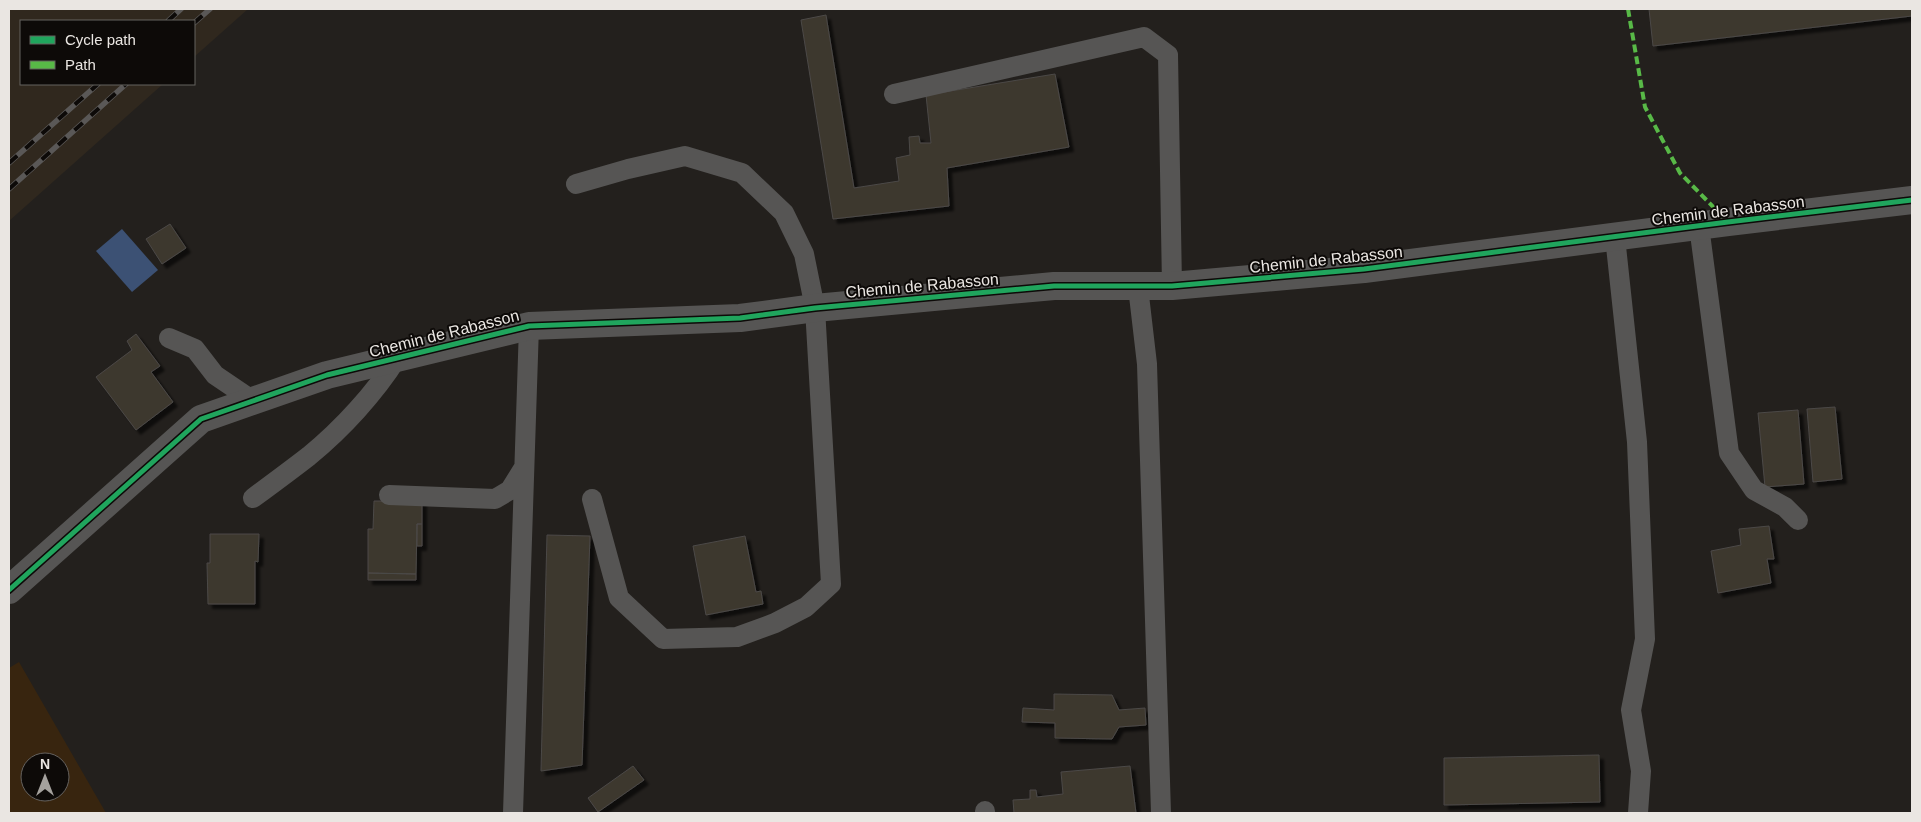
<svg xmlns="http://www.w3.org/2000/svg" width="1921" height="822" font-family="Helvetica,sans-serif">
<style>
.built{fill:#30281e}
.green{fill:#38250f;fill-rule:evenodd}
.water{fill:#3c5174}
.building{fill:#3e372e;stroke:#4b4947;filter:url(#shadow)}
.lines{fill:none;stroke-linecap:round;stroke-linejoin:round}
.lane{stroke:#565554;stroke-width:20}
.street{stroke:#565554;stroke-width:28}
.rail-casing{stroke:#5a5857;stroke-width:5.5}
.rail{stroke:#0d0a08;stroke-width:4;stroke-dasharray:11;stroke-linecap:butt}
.quiet{stroke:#58b947;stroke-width:4;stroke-dasharray:8 4;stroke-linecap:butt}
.cycleway-casing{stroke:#0d0a08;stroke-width:8}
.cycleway{stroke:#20a55d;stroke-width:5}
.labels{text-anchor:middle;stroke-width:4;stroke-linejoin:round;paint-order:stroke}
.street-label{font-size:16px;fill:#eae6e2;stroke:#0d0a08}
</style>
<defs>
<filter id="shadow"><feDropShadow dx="4.5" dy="4.5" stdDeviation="1" flood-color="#0009"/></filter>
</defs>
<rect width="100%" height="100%" fill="#23201d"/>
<!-- built -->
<path class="built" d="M9 9H248L194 57V21H21V84H163L9 221Z"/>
<!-- green -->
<path class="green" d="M19 662 106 813H9V668ZM30 762H60V792H30Z"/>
<!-- water -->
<path class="water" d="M122 229 158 270 132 292 96 251Z"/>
<!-- building -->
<path class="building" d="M1649 9H1912V16L1653 46Z
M826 15 854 188 899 181 896 158 910 155 909 137 919 136 920 143H931L926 95 1055 74 1069 147 947 168 949 206 833 219 801 20Z
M170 224 186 248 162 264 146 239Z
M136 334 160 366 151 372 173 402 136 430 96 377 132 350 127 341Z
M1835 407 1842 479 1813 482 1807 409Z
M1798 410 1804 484 1765 487 1758 413Z
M374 501H422V524H417L416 574 368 573V529H373Z
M417 524H422V546H417Z
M1769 526 1774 559H1767L1771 583 1718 593 1711 551 1741 545 1739 529Z
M210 534H259L258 562 255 561V604H208L207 563H210Z
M547 535 590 536 582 765 541 771Z
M745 536 756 592 761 591 763 604 706 615 693 546Z
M368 573 416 574V580H368Z
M1054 694 1112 695 1119 710 1145 708 1146 725 1119 727 1112 739 1055 738V723L1022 722 1023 708 1054 710Z
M1599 755 1600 802 1444 805V758Z
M633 766 644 780 598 812 588 798Z
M1130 766 1136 813H1014L1013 800 1030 799V790H1036L1037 797 1063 794 1061 772Z"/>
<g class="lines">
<!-- lane -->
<path class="lane" d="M894 94 1144 37 1168 55 1172 286
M576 184 628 169 685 156 742 173 784 213 804 254 815 308 831 584 806 607 775 623 737 637 663 639 619 598 592 499
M1699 226 1729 453 1754 490 1785 507 1798 520
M1615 237 1637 442 1645 639 1631 710 1641 771 1638 813
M1138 287 1147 364 1161 813
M169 338 195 349 215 375 252 400
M389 495 495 499 510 490 523 469
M253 498C272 484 291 470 309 456 342 429 375 393 397 358
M985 811V813
M513 813 529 326"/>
<!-- street -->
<path class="street" d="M9 590 201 419 327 375 529 326 740 318 815 308 1054 286H1172L1364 269 1728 222 1912 200"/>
<defs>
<path id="rail" d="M168 21 181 9
M194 23 210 9
M9 163 98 84
M9 189 126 84"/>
</defs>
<!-- rail casing -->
<use href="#rail" class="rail-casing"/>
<!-- rail -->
<use href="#rail" class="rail"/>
<!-- quiet -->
<path class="quiet" d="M1628 9 1645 107 1680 173 1728 222"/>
<defs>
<path id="cycleway" d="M9 590 201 419 327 375 529 326 740 318 815 308 1054 286H1172L1364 269 1728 222 1912 200"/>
</defs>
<!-- cycleway casing -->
<use href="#cycleway" class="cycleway-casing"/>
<!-- cycleway -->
<use href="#cycleway" class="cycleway"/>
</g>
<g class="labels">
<!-- street labels -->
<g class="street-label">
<text transform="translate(1728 210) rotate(-7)" y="6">Chemin de Rabasson</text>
<text transform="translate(1326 259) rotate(-6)" y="6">Chemin de Rabasson</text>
<text transform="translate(922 285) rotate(-5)" y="6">Chemin de Rabasson</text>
<text transform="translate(444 333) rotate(-14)" y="6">Chemin de Rabasson</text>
</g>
</g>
<!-- border -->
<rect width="1921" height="822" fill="none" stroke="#eae6e2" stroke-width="20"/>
<!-- legend -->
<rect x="20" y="20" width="175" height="65" fill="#0d0a08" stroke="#65625f"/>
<rect x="30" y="36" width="25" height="8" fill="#20a55d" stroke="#65625f"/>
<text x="65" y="45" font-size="15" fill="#eae6e2">Cycle path</text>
<rect x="30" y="61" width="25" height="8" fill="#58b947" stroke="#65625f"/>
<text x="65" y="70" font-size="15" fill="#eae6e2">Path</text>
<!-- north arrow -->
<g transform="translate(45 777)"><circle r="24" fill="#0d0a08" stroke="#65625f"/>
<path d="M0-4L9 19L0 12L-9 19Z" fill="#a4a19d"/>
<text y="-8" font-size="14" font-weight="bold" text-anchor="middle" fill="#eae6e2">N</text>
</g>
</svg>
